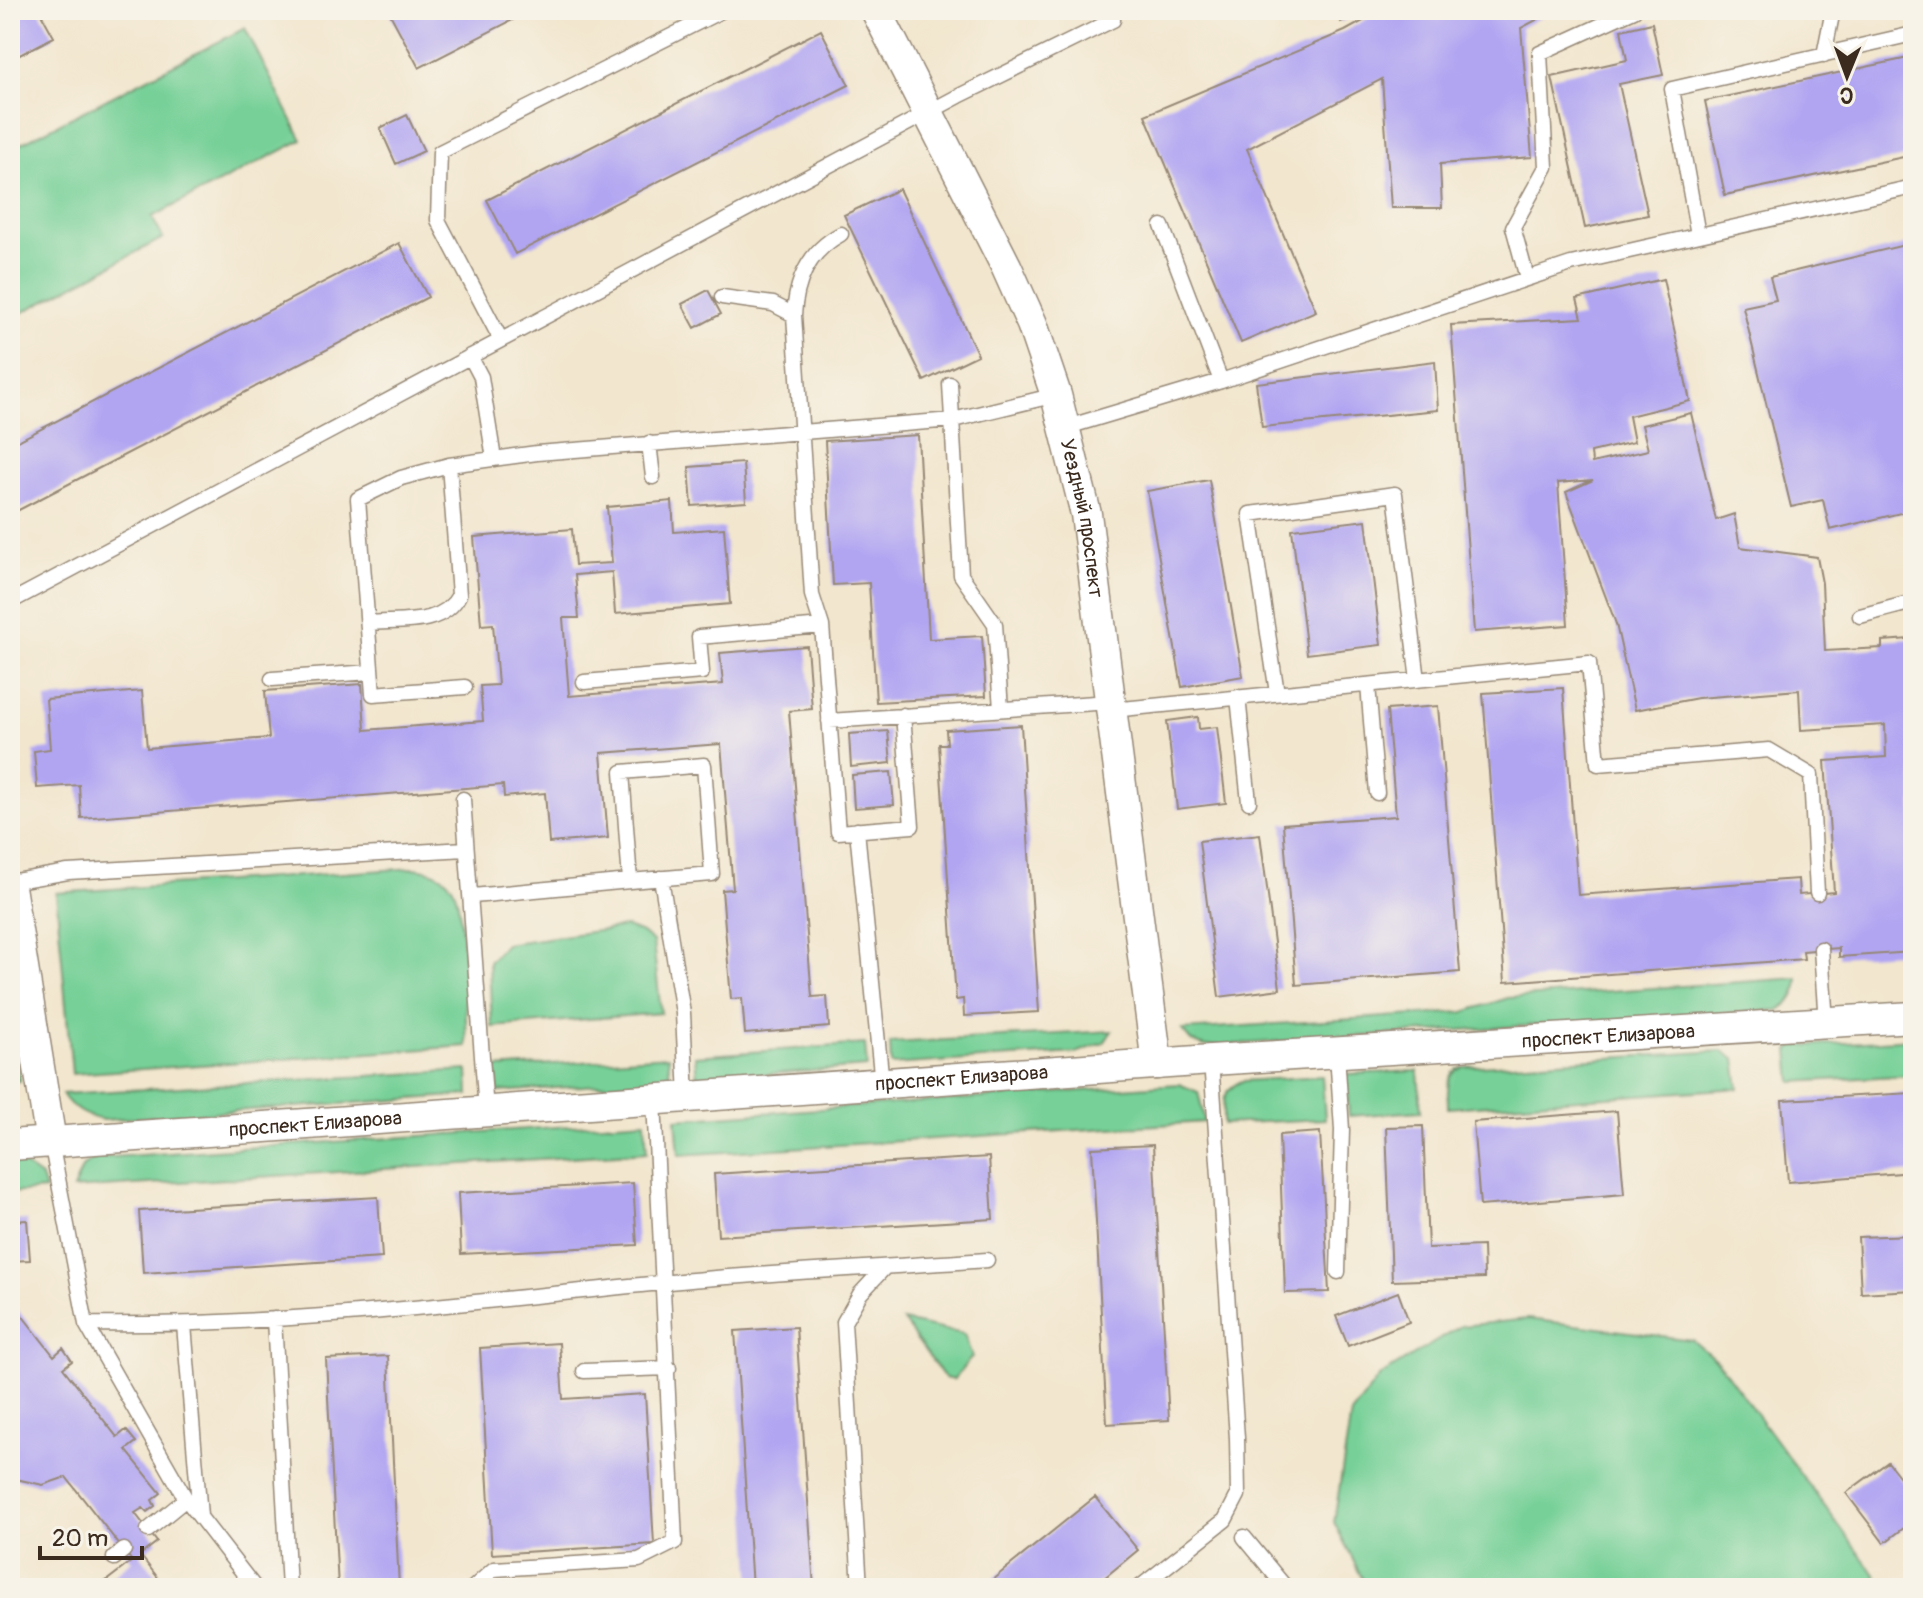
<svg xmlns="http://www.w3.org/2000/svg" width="1923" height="1598" font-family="Pangolin,sans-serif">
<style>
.green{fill:#76d097;stroke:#587d5a;stroke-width:2}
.building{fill:#b1a5f2}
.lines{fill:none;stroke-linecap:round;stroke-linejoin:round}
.service-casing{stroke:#968876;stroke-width:17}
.minor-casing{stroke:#968876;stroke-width:33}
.service{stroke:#fff;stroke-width:14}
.minor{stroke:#fff;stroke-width:30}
.labels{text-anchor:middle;stroke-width:6;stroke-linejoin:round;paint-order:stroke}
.street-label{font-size:20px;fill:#3b2a1e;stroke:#f7f3e8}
</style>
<rect width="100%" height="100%" fill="#f7f3e8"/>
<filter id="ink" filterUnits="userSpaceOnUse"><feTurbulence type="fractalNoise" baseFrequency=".0125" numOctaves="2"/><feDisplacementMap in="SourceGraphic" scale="16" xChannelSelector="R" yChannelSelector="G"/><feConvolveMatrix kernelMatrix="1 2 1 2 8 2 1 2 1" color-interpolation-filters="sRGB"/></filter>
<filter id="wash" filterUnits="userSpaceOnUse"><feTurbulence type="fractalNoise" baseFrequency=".006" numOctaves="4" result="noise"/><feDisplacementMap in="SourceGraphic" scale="32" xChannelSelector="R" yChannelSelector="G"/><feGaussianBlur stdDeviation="1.8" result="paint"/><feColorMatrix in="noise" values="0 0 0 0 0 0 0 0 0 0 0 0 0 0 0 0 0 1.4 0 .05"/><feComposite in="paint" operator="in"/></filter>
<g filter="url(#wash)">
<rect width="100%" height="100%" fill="#f2e6ce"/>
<!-- green -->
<path class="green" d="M245 28 302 140 152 217 163 238 12 318 10 149Z
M414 868C429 870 443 873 452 886 466 907 465 1016 467 1046L72 1074 56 893Z
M626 927 642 933 653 942 661 1013 492 1027 489 962 505 944Z
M1798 978C1797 995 1793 1002 1779 1010L1205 1046 1191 1041 1182 1030 1464 1012 1508 998Z
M10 1011 19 1081H10Z
M1112 1031 1104 1043 1076 1053 891 1065 890 1043Z
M1913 1039V1075L1792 1082 1789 1050 1796 1046Z
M865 1044 867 1067 697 1079 695 1056Z
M1723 1051 1735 1059 1739 1088 1448 1108C1448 1092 1445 1074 1462 1067Z
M668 1056 670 1080 498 1092 496 1068Z
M468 1070 469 1095 103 1120C84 1116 73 1110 62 1094Z
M1418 1071 1421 1111 1349 1116 1346 1074Z
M1322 1076 1325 1119 1223 1124C1223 1103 1221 1090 1242 1081Z
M1179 1084 1198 1092 1205 1122 679 1155 676 1119Z
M645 1121 647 1152 73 1189 83 1166 96 1158Z
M21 1163 41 1177 45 1190 10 1193V1164Z
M1528 1319 1692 1340 1718 1362 1885 1588H1367L1334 1522 1351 1414 1380 1376 1461 1326Z
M903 1321 964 1334 972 1357 953 1380 945 1378Z"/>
<g id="blocks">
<!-- building -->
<path class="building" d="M10 10H39L54 37 10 60Z
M397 10H532L419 68 390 14Z
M1334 10H1363L1341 22Z
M1383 10H1555L1521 28 1532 157 1440 164 1442 208H1391L1382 79 1247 149 1316 311 1241 343 1145 115 1345 31Z
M1652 23 1663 75 1619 84 1648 215 1585 228 1552 77 1627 60 1621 30Z
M821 30 849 85 515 254 487 200Z
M1913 57V155L1725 195 1705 101Z
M407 115 424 151 396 164 380 128Z
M899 189 978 355 924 381 844 215Z
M399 243 428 297 11 514 10 445Z
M1913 243V510L1830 530 1823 500 1791 507 1743 307 1776 300 1770 277Z
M1663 279 1690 401 1629 416 1634 442 1591 452 1592 463 1648 450 1642 425 1691 413 1716 520 1734 514 1740 547 1817 557 1822 583 1825 651 1882 648V641L1910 639 1913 670V952L1839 957V948L1803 951 1804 959 1505 982 1483 693 1563 688 1578 895 1798 879 1799 895 1834 892 1825 761 1886 757 1885 725 1801 730 1799 690 1698 698 1635 710 1616 624 1566 492 1593 480 1558 483 1568 625 1474 632 1451 325 1582 318 1577 299Z
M708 290 721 314 695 328 682 304Z
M1435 361 1438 410 1262 427 1256 383Z
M918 435 929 639 982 636 986 696 876 702 869 583 833 585 825 441Z
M743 463 746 502 692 506 689 467Z
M1209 480 1243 676 1182 687 1147 491Z
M672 501 674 532 724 528 730 604 615 614 612 572 575 575 579 618H563L569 696 723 684 720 653 807 646 812 709 789 711 812 997 827 996 829 1027 745 1034 742 998 731 999 722 890 733 889 721 744 601 753 608 838 549 843 545 793 504 797 503 785 81 818 79 785 37 788 34 751 50 749 46 699 142 691 147 748 269 738 265 691 362 684 365 730 483 721 480 686 498 685 493 624 481 625 474 537 572 529 575 565 612 563 607 507Z
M1366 520 1381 645 1307 654 1292 529Z
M1438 706 1460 972 1296 985 1283 824 1396 816 1387 710Z
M1198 717 1199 729 1217 727 1226 803 1177 809 1167 721Z
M1021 725 1039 1012 964 1016 963 999 956 1000 939 744H947L946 730Z
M888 731 891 763 851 767 849 734Z
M891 772 894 805 854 808 852 775Z
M1260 834 1280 989 1219 997 1199 841Z
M1913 1093V1172L1788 1182 1782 1100Z
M1617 1111 1624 1194 1480 1206 1473 1122Z
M1423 1126 1428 1248 1483 1246 1484 1278 1392 1281 1386 1127Z
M1320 1132 1329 1292 1285 1293 1279 1135Z
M1153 1145 1169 1420 1107 1424 1092 1148Z
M989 1157 993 1219 718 1236 714 1174Z
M633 1183 637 1245 461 1254 458 1193Z
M378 1197 382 1258 143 1273 139 1211Z
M27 1220 30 1260 10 1261V1221Z
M1913 1235V1290L1861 1293 1858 1237Z
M1398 1292 1409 1322 1348 1346 1336 1316Z
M10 1300 54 1356 63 1348 72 1361 63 1368 117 1437 126 1430 136 1442 126 1450 161 1493 152 1500 155 1506 147 1512 143 1508 135 1513 157 1542 140 1555 166 1588H97L132 1561 66 1477 43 1485 16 1479 10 1470Z
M796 1327 814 1588H752L735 1331Z
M559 1343 563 1399 645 1394 654 1544 492 1554 480 1348Z
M388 1356 399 1588H338L326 1359Z
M1888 1462 1913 1494V1521L1884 1543 1846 1493Z
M1095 1497 1138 1550 1092 1588H982Z"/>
</g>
</g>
<g filter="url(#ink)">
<use href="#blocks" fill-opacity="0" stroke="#968876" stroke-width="2"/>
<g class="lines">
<defs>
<path id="service" d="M1824 55 1833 10
M1162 226 1221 381
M1698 235 1672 89 1913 34
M1527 278 1513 227 1546 167 1540 53 1634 10
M722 297 773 304 794 315
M501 340 438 220 440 152 723 10
M470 356 481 377 494 459
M950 384 961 575 995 624 1001 709
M1064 428 1221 381 1571 264 1913 187
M649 443 653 477
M10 602 959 96 1113 20
M1860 616 1913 602
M368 623C400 620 443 627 459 595L449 465
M822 626 838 832 912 826 903 715
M272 679 371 672
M584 682 702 672 699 637 822 626 812 595 794 315C796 280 809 251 841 234
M1368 685 1377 793
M465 687 373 694 358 499 401 478 449 465 537 453 953 420 1056 395
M1277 693 1250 514 1395 494 1418 680
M1238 697 1249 802
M1112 710 1589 663 1598 764 1769 750 1811 775 1817 893
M829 721 1110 702
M704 765 712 874 630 881 622 772Z
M463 799 486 1111
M857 830 882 1084
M661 878 683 1013 687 1097
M10 882 68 872 466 849
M473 896 630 881
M1821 949 1826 1023
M1337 1053 1342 1130 1338 1272
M51 1142 86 1324 186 1499 255 1588
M274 1319 289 1588
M86 1324C279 1327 469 1302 660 1283 768 1272 878 1268 987 1260
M184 1325 200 1516
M584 1371 669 1368
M148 1530 186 1499
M1244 1537 1286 1588
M114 1558 124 1550
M473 1588 494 1569 639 1560 675 1542 654 1100
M860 1588 844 1322 860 1294 885 1267
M1139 1588 1225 1520 1238 1495 1237 1438 1211 1060"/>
<g id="minor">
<path id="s1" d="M876 10 1006 266 1032 324 1056 395 1086 514 1157 1064"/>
<path d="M10 887 51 1142"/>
<path id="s2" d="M10 1145 1211 1060 1913 1017"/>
</g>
</defs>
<!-- service casing -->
<use href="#service" class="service-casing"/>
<!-- minor casing -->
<use href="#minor" class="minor-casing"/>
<!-- service -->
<use href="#service" class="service"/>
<!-- minor -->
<use href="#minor" class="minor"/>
</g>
</g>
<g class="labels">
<!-- street labels -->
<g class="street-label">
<text dy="7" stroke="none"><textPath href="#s1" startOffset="552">Уездный проспект</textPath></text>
<text dy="7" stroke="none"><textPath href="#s2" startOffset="1602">проспект Елизарова</textPath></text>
<text dy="7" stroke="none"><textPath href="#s2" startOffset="954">проспект Елизарова</textPath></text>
<text dy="7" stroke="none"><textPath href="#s2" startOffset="306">проспект Елизарова</textPath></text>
</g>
</g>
<!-- margin -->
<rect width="1923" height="1598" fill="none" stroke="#f7f3e8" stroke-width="40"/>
<!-- north arrow -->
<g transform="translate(1847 76) rotate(181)" stroke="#f7f3e8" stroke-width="6" paint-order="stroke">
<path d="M0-6L14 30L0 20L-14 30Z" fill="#3b2a1e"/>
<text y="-12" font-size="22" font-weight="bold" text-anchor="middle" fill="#3b2a1e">С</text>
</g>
<!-- scale -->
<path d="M40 1546v12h102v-12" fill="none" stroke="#3b2a1e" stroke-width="4"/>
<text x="52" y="1546" font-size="24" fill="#3b2a1e" stroke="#f7f3e8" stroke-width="6" paint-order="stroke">20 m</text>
</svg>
